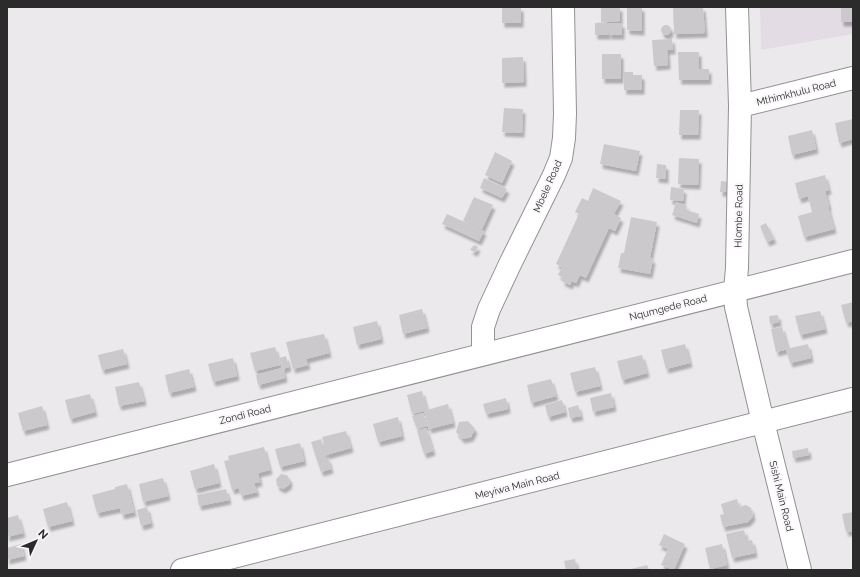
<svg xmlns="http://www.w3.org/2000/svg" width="860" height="577" font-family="Raleway,sans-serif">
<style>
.built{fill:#e3dce4}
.building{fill:#ccc9cc;filter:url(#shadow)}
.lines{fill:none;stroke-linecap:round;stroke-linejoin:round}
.minor-casing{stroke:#939193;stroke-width:24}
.tertiary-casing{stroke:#939193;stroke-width:24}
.minor{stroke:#fff;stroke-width:22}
.tertiary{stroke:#fff;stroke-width:22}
.labels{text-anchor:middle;stroke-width:3.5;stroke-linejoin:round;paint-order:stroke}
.street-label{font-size:10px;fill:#2c2b2c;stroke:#f9f6f9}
</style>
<defs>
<filter id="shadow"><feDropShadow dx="2.5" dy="4.5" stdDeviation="1" flood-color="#0004"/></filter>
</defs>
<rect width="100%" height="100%" fill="#ebe9ec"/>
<!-- built -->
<path class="built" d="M760 7H853V34L761 50Z"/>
<!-- building -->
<path class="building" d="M502 7H521V23H502Z
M601 7H620V21L601 22Z
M627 7H642V31L627 30Z
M673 7H703L705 33 674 34Z
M841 7H853V22H841Z
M607 22 608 35H595V23Z
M608 23H622V35H609Z
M661 30a5 5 0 1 1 10 0a5 5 0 1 1-10 0Z
M672 39 673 50H667L668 65 654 66 652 40Z
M678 52H699V69H709V80H679Z
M602 54H621V79H602Z
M523 57 524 82 502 83V58Z
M623 72H633V75H642V90H624Z
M504 108 523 109 522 133 502 132Z
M680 110H699L698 135H679Z
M853 119V139L839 143 835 123Z
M812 130 816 149 792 155 788 136Z
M604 144 640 151 636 171 600 164Z
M495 152 512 161 502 183 485 175Z
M679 158 699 159 698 185 678 184Z
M657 164 666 165V179L656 178Z
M825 175 829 190 825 191 829 206 828 207 834 229 804 237 798 216 812 212 808 196 799 199 795 183Z
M484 178 507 189 502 198 480 188Z
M721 181 728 182V192H720Z
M671 187 684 189 683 201 670 200Z
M593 188 621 201 614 214 621 218 615 231 609 228 586 278 580 275 576 283 572 281 570 285 562 281 563 277 558 275 562 267 556 264 579 214 575 212 582 198 588 201Z
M474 197 493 205 482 229 463 221Z
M676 202 687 206 686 210 699 214 697 223 672 215Z
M447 214 484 231 479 241 442 224Z
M631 217 657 222 650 258 653 259 650 274 618 268 621 253H624Z
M766 223 774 239 767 242 760 226Z
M474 245 478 247 475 252 470 250Z
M853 302V321L846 323 841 305Z
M422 309 427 328 403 334 399 315Z
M820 311 825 329 800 335 795 316Z
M778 315 779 322 770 324 769 316Z
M377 321 381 339 357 345 353 327Z
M782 327 788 349 776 352 771 329Z
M324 334 329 353 306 359 308 365 293 369 286 342Z
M685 344 690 363 666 369 661 350Z
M808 344 811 358 790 363 786 349Z
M275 347 280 365 255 371 250 353Z
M123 349 127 364 102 370 98 355Z
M642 355 647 373 622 380 617 361Z
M286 356 289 367 283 369 285 378 258 385 256 375 282 368 279 358Z
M233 358 237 376 213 382 208 364Z
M595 367 600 386 575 392 570 373Z
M189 369 194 387 169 393 165 375Z
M551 379 556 396 531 403 527 385Z
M139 382 144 401 119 406 115 387Z
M422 391 427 410 448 404 453 423 429 429 424 411 412 414 407 395Z
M611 393 614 407 593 412 590 398Z
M90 394 95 412 70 419 65 400Z
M506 398 508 409 486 414 483 404Z
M562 400 565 412 548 417 545 405Z
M578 405 581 416 570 418 568 408Z
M42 406 47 425 23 431 18 413Z
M423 413 427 426 417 429 412 416Z
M398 417 402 436 378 442 373 424Z
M468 421 475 429 471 437 462 439 456 432 459 422Z
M426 428 433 451 424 454 417 431Z
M346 431 351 448 326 455 322 437Z
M321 439 326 458H328L331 469 321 472 311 442Z
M300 443 304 461 280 467 275 449Z
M264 447 270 470 258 473 260 482 254 483 257 492 241 496 239 488 232 490 224 461 229 460 228 456Z
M808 448 809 455 793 458 792 451Z
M214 464 219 483 195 489 190 471Z
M281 474 287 475 290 480 289 485 283 489 277 486 276 479Z
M163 478 168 496 143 502 139 484Z
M127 484 134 512 122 515 120 508 97 513 92 495 115 489V487Z
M226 489 229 500 199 506 197 495Z
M737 499 739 507 746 505 751 508 753 516 748 522 723 527 720 515 724 514 721 504Z
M67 502 72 521 48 527 43 509Z
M147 507 151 523 141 526 137 510Z
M853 512V531L846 532 842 514Z
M18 515 23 533 7 537V518Z
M744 530 747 541 752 540 755 553 732 558 726 534Z
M664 534 685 544 674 570 661 565 668 549 659 545Z
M21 544 24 556 7 560V548Z
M722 544 727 565 710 569 705 548Z
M575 559 577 570H566L564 561Z
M647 565 649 570H631V569Z"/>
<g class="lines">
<defs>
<path id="minor" d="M737 7 740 106 737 268 735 290 736 307 763 422
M740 106 853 78
M483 354V327L489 309 511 262 554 175 561 158 564 138 565 114 563 7
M7 475 853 261"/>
<path id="tertiary" d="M763 422 800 570
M182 570 853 399"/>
</defs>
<!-- minor casing -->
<use href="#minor" class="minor-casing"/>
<!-- tertiary casing -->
<use href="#tertiary" class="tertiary-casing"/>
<!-- minor -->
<use href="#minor" class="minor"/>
<!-- tertiary -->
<use href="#tertiary" class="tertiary"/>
</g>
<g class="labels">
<!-- street labels -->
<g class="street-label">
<text transform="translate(796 92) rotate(-14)" y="4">Mthimkhulu Road</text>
<text transform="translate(547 186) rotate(-66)" y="4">Mbele Road</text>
<text transform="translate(738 216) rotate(-89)" y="4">Hlombe Road</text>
<text transform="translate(668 307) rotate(-14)" y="4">Nqumgede Road</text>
<text transform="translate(245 414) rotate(-14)" y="4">Zondi Road</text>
<text transform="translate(517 485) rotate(-14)" y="4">Meyiwa Main Road</text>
<text transform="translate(782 496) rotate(76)" y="4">Sishi Main Road</text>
</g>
</g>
<!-- border -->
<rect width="860" height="577" fill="none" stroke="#2c2b2c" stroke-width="16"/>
<!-- north arrow -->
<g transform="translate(36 541) rotate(46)" stroke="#f9f6f9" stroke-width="3" paint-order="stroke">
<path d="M0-3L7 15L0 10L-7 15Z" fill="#2c2b2c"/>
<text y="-6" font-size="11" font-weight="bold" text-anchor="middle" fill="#2c2b2c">N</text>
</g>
</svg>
